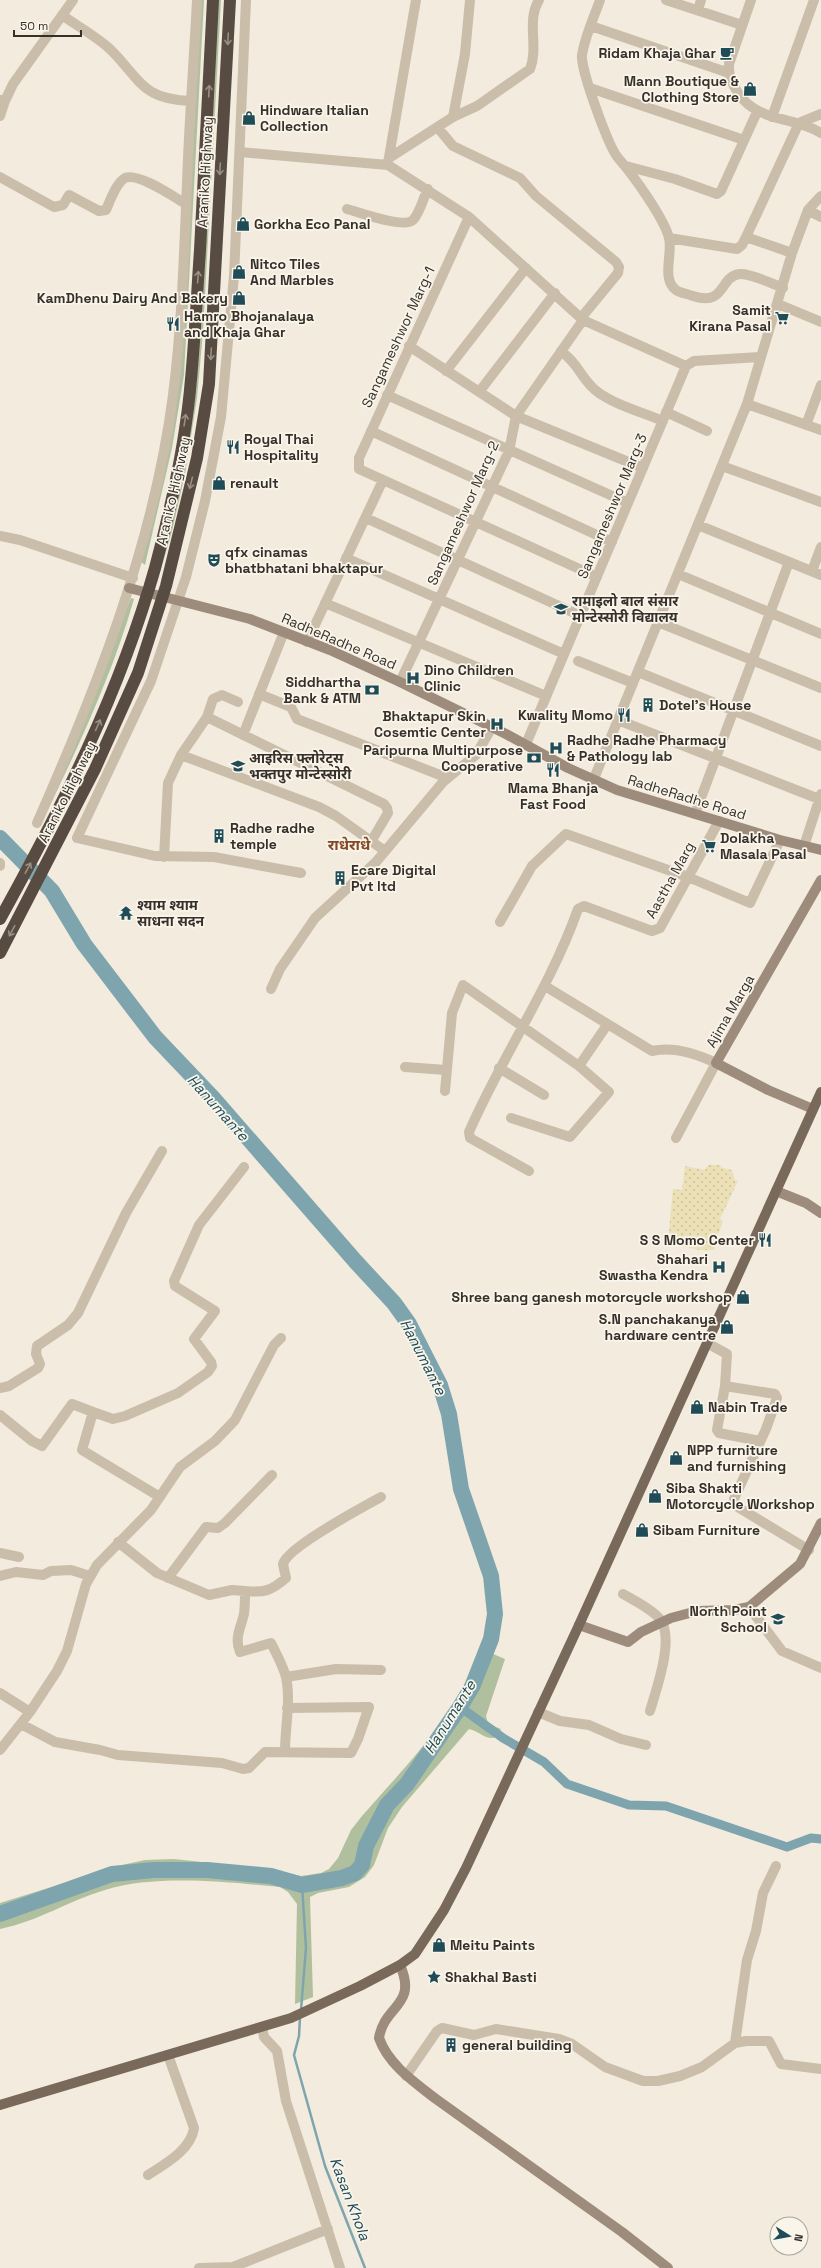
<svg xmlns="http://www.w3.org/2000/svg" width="821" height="2268" font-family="'Space Grotesk','Noto Sans Devanagari',sans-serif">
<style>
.green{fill:#b0c09e}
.sand{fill:url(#sand-dots)}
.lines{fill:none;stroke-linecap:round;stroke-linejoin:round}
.stream{stroke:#7ea5ae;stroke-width:2.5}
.canal{stroke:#7ea5ae;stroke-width:9}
.river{stroke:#7ea5ae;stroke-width:16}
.street{stroke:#cabdaa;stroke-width:10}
.secondary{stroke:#9d8c7c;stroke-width:10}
.primary{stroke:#79695b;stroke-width:10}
.highway{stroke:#584b41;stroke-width:12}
.oneway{stroke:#988f85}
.labels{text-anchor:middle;stroke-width:3.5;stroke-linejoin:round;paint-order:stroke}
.poi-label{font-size:14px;font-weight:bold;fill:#37302a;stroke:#f9f5eb;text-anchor:start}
.street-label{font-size:14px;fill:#37302a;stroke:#f9f5eb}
.neighbourhood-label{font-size:15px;font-weight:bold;fill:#834926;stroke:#f9f5eb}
.water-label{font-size:15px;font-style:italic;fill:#204c57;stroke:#f9f5eb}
</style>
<defs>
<pattern id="sand-dots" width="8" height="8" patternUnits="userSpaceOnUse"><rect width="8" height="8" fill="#ebe0b6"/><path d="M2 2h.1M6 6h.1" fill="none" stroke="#cac09d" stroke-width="1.8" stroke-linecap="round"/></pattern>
</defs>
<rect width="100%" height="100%" fill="#f2ebde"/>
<!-- green -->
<path class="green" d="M200 0H204L184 375 172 448 145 565 141 562 169 447Z
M217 0H221L203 332 197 398 185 474 172 531 157 583H154L185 448Z
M131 598 134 599C112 676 77 749 43 820Z
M479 1648 505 1659 486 1716 488 1724 501 1729 494 1738C484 1739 479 1731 469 1729L402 1807 388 1828 374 1865 365 1877 349 1887 318 1893 310 1897 313 1997 295 2004 297 1904 288 1892 280 1887C228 1882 155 1874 105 1890 68 1901 39 1921 0 1929V1903L122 1865 145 1860 174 1859 269 1869 301 1876 321 1873 329 1869 338 1858 351 1830 362 1816C407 1764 459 1715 479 1648Z"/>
<!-- sand -->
<path class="sand" d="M708 1165H721L720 1167 732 1170 735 1180 738 1181 720 1219 723 1221 718 1235 715 1236 711 1245 715 1247 713 1250H698L668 1242 673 1189 682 1190 685 1166 705 1170Z"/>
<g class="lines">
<!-- stream -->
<path class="stream" d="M301 2010 306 1948 302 1885
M300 2017 299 2036 294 2055 325 2166 365 2268"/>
<!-- canal -->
<path class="canal" d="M460 1707 503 1738 544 1762 567 1784 629 1805 666 1806 787 1847 811 1838 821 1839"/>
<!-- river -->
<path class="river" d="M0 838 52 891 84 944 155 1037 213 1098 356 1262 394 1303 409 1324 440 1385 449 1414 461 1489 491 1576 495 1614 491 1639 472 1687 460 1707 407 1784 387 1805 366 1846 362 1865 355 1873 342 1878 302 1885 271 1876 207 1870H154L112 1874 0 1914"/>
<!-- street -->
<path class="street" d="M246 0 234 276 221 417 205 501 186 577 151 681 77 838 155 856 214 857 301 873
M600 0C594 17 585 36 582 55 580 68 609 149 619 159 633 175 664 218 669 238 673 253 661 279 676 290 680 293 688 294 693 296 726 307 719 276 740 274 750 273 773 284 783 288
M666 0 742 25
M751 0 729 64C728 75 732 84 738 93 758 123 794 116 821 133
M698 10 701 0
M62 15C77 26 96 36 110 49 141 80 141 99 191 101
M591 26 729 73
M590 88 744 140
M0 100 5 101 13 84 73 0
M0 116 5 101
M453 117 465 54 470 0
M772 117 814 0
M438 128 453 146 520 178 536 196 616 262 619 267 618 273 581 318
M240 152 388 165 469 217 583 320 686 366
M389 158 453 117 477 106 530 69C539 47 526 21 539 0
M388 163 416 0
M626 166 675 179 717 194 721 191 757 112
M0 177 54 207 63 205 69 195 99 211 106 210C110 201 116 183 125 178 138 172 174 197 186 204
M347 209C359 212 404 229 413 220 420 213 423 198 428 189
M808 210 821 217
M469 217 359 458V469L597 577
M669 238 737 249 742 245 746 237
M792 253 746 237 799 123 821 114
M778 304 821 322
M409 346 516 416 643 468
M561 351C578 364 578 372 591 386 605 402 642 412 663 421
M686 366 694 361 760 357
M446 371 526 268
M479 392 555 293
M387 395 628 503
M747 404 821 430
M666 412 707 431
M806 425 821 385
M371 431 612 542
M722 466 821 502
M366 518 581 616
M698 525 821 575
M0 536 20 540 133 578
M346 558 564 654
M812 571 821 547
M678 574 821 634
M325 603 546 696
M658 622 821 688
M307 642 383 480
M578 661 633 683
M638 672 821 746
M400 682 509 451 516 416 583 320
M259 694 291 707 297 719 445 777 443 782
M207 717 384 804 387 808 388 813 372 840
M618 720 819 799
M243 735 284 632
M526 744 686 366
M181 755 319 807 336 816 385 851
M593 781 747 404 792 253 808 210 821 196
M695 814 789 562
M37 823C97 687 154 543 173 395 182 325 184 253 187 183 189 122 194 61 197 0
M804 846 821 794
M164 857 168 783 181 755 207 717 213 699 222 695 238 702
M0 863V866
M500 922 532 866 566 834 688 877 750 903 780 840
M545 986 652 1051C674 1046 697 1054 716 1063L676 1138
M271 989 280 969 315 918 376 862 443 782 476 755 492 727
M579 1066 607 1025
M405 1067 446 1070
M499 1068 544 1095
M445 1091 452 1013 463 985 579 1066 609 1092 570 1137 511 1118
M529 1171 470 1138 469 1132C502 1056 550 988 578 909L584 906 652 931 660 928 719 821
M707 1343 727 1354 725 1386 775 1394 777 1398 766 1429 734 1499 736 1506 809 1550
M725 1386 717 1430 719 1433 760 1441
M0 1388 9 1386 38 1368 40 1364 36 1354 37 1346 68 1325 78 1313 126 1213 162 1151
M0 1415 32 1441 42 1446 72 1404 93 1412
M160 1497 82 1450 93 1412 113 1419 125 1416 178 1393 208 1372 212 1366 211 1362 194 1339 215 1311 175 1286 174 1281 199 1225 244 1167
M118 1542 157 1573 209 1595 232 1590 245 1591C245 1598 245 1606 244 1614 241 1627 234 1638 240 1652L271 1643C276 1653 283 1666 286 1677 291 1701 285 1728 285 1752
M0 1553 19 1557
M0 1576 16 1572 43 1575 51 1571 71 1570 90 1576
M168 1578 206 1527 218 1528 225 1523 272 1475
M245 1591C264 1593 271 1591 286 1578L283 1564C288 1547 363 1507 381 1497
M623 1594C635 1601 650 1608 659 1618 676 1636 656 1690 650 1711
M749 1607 782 1651 821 1668
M286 1677 336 1669 381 1670
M0 1693 30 1712
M538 1712 560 1721 589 1725 621 1739 646 1745
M21 1724 55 1742 100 1750 118 1755 222 1763 243 1769 249 1768 265 1752 351 1753 358 1739 369 1707 287 1708
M0 1750 30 1712 57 1671 67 1651 86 1584 97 1565 151 1510 180 1467 215 1441 235 1420 274 1345 281 1338
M262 2027 264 2037 277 2051 286 2101 340 2268
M735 2043 747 1960 756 1931 763 1893 776 1866
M406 2076 437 2031 442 2028 474 2035 496 2029 559 2039 572 2044 605 2067 643 2081H658L680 2076 702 2067 735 2043 746 2041H769L781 2064 821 2069
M148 2175C165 2164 191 2150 194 2128L168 2055
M199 2268 233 2267 328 2229"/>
<!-- secondary -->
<path class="secondary" d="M129 588 250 619 330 650 400 682 506 734 568 768 617 790 780 840 821 850
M813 1109 768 1090 716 1063 821 880
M776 1191 806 1203 821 1213
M579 1625 628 1642 641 1632 671 1618 697 1611 734 1610 749 1607 800 1564 821 1523
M400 1965C418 2006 384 2005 379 2038 388 2064 414 2082 436 2099L622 2232 668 2268"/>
<!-- primary -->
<path class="primary" d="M0 2105 291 2018 360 1986 400 1965 415 1954 444 1910 466 1868 579 1625 821 1092"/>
<!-- highway -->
<path class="highway" d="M0 919C62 807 120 692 155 568 171 508 186 441 191 379 195 336 197 293 200 250 205 166 209 83 213 0
M0 953 95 769 138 673 166 586 197 458 209 384 230 0"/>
</g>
<!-- one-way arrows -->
<defs><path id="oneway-shaft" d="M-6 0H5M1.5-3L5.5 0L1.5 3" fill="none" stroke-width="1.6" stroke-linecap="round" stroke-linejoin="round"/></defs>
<g class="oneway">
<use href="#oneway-shaft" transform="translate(228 39) rotate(93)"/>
<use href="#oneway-shaft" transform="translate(209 91) rotate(-87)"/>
<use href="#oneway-shaft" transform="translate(220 169) rotate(93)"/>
<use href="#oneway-shaft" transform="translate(198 277) rotate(-86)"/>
<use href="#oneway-shaft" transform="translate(211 354) rotate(93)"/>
<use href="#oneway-shaft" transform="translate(185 420) rotate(-81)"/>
<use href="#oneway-shaft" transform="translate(191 483) rotate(104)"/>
<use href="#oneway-shaft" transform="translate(98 725) rotate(-66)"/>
<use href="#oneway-shaft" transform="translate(28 868) rotate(-62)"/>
<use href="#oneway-shaft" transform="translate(12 931) rotate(118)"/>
</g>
<!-- icons -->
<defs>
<symbol id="cafe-bare" viewBox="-9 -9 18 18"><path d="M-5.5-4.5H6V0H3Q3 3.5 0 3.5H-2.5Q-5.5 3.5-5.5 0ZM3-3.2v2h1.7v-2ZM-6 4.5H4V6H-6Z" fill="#204c57" stroke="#f9f5eb" stroke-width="2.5" paint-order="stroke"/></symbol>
<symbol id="shop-bare" viewBox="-9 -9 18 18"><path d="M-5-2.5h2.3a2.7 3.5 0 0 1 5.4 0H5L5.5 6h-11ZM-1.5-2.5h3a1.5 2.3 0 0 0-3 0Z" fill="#204c57" stroke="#f9f5eb" stroke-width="2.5" paint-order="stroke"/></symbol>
<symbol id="supermarket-bare" viewBox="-9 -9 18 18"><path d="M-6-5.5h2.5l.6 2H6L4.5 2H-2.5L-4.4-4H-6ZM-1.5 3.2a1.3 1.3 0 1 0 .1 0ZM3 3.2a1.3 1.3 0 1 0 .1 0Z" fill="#204c57" stroke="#f9f5eb" stroke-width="2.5" paint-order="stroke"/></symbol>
<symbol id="restaurant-bare" viewBox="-9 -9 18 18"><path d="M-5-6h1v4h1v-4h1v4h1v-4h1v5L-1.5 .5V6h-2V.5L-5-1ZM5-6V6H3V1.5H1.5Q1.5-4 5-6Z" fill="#204c57" stroke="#f9f5eb" stroke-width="2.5" paint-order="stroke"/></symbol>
<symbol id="theatre-bare" viewBox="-9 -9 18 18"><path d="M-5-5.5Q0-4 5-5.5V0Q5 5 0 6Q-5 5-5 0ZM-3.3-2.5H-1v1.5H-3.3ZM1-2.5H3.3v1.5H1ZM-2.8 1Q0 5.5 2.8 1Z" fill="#204c57" stroke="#f9f5eb" stroke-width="2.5" paint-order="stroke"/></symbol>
<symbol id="school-bare" viewBox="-9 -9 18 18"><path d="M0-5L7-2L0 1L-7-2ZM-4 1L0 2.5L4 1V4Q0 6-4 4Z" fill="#204c57" stroke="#f9f5eb" stroke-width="2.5" paint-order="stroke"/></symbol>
<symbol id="hospital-bare" viewBox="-9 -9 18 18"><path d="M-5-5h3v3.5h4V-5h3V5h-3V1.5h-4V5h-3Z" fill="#204c57" stroke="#f9f5eb" stroke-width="2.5" paint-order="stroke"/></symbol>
<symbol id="bank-bare" viewBox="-9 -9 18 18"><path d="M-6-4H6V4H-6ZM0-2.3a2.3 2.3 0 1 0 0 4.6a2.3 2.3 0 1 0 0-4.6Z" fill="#204c57" stroke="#f9f5eb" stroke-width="2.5" paint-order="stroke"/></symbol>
<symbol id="building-bare" viewBox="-9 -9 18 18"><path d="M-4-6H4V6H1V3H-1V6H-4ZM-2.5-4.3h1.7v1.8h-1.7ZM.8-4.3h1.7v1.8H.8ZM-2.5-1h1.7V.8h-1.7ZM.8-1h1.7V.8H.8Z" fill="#204c57" stroke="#f9f5eb" stroke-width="2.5" paint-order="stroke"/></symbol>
<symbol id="temple-bare" viewBox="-9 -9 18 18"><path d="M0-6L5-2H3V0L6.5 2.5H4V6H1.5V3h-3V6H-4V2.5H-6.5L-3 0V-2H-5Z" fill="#204c57" stroke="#f9f5eb" stroke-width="2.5" paint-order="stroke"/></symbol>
<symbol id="sight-bare" viewBox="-9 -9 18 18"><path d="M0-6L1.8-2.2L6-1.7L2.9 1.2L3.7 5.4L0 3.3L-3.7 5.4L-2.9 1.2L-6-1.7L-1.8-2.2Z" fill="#204c57" stroke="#f9f5eb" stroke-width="2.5" paint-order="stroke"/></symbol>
</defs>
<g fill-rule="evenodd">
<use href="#cafe-bare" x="717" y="43" width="20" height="20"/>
<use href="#shop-bare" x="740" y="79" width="20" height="20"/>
<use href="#shop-bare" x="239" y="108" width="20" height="20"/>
<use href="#shop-bare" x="233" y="214" width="20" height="20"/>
<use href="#shop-bare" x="229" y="262" width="20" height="20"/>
<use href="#shop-bare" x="229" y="288" width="20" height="20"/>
<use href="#supermarket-bare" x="772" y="308" width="20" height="20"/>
<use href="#restaurant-bare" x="163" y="314" width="20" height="20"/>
<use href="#restaurant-bare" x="223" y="437" width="20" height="20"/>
<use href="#shop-bare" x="209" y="473" width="20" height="20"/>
<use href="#theatre-bare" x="204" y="550" width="20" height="20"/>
<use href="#school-bare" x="551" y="599" width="20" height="20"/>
<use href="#hospital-bare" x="403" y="668" width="20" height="20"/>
<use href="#bank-bare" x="362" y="680" width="20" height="20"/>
<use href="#building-bare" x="638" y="695" width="20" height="20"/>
<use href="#restaurant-bare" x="614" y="705" width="20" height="20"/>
<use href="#hospital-bare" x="487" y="714" width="20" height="20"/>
<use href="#hospital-bare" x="546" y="738" width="20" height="20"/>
<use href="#bank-bare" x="524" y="748" width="20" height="20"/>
<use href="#school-bare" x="228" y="756" width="20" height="20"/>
<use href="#restaurant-bare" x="543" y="760" width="20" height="20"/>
<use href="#building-bare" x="209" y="826" width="20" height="20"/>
<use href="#supermarket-bare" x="699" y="836" width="20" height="20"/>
<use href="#building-bare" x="330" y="868" width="20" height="20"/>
<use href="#temple-bare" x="116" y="903" width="20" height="20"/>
<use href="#restaurant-bare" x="755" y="1230" width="20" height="20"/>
<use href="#hospital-bare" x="709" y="1257" width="20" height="20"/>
<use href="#shop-bare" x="733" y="1287" width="20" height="20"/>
<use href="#shop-bare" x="717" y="1317" width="20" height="20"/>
<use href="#shop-bare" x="687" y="1397" width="20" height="20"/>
<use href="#shop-bare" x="666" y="1448" width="20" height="20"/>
<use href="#shop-bare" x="645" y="1486" width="20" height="20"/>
<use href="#shop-bare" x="632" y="1520" width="20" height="20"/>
<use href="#school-bare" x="768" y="1609" width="20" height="20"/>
<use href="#shop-bare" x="429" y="1935" width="20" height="20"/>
<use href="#sight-bare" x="424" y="1967" width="20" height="20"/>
<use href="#building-bare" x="441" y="2035" width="20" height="20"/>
</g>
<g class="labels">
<!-- poi labels -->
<g class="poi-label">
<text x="716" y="58" text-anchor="end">Ridam Khaja Ghar</text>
<text x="739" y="86" text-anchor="end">Mann Boutique &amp;<tspan x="739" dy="16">Clothing Store</tspan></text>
<text x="260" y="115">Hindware Italian<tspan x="260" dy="16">Collection</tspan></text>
<text x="254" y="229">Gorkha Eco Panal</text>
<text x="250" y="269">Nitco Tiles<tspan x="250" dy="16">And Marbles</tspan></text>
<text x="228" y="303" text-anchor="end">KamDhenu Dairy And Bakery</text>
<text x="771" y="315" text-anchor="end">Samit<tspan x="771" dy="16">Kirana Pasal</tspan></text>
<text x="184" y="321">Hamro Bhojanalaya<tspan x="184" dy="16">and Khaja Ghar</tspan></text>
<text x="244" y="444">Royal Thai<tspan x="244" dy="16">Hospitality</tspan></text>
<text x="230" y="488">renault</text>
<text x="225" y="557">qfx cinamas<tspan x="225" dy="16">bhatbhatani bhaktapur</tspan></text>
<text x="572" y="606">रामाइलो बाल संसार<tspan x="572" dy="16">मोन्टेस्सोरी विद्यालय</tspan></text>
<text x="424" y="675">Dino Children<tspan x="424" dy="16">Clinic</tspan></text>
<text x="361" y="687" text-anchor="end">Siddhartha<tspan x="361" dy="16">Bank &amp; ATM</tspan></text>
<text x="659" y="710">Dotel's House</text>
<text x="613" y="720" text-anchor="end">Kwality Momo</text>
<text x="486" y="721" text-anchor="end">Bhaktapur Skin<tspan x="486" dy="16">Cosemtic Center</tspan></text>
<text x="567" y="745">Radhe Radhe Pharmacy<tspan x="567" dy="16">&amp; Pathology lab</tspan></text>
<text x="523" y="755" text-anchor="end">Paripurna Multipurpose<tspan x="523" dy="16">Cooperative</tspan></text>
<text x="249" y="763">आइरिस फ्लोरेट्स<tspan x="249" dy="16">भक्तपुर मोन्टेस्सोरी</tspan></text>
<text x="553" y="793" text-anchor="middle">Mama Bhanja<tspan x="553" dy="16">Fast Food</tspan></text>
<text x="230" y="833">Radhe radhe<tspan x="230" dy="16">temple</tspan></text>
<text x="720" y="843">Dolakha<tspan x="720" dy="16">Masala Pasal</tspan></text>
<text x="351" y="875">Ecare Digital<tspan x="351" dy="16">Pvt ltd</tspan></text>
<text x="137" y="910">श्याम श्याम<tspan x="137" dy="16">साधना सदन</tspan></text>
<text x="754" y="1245" text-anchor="end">S S Momo Center</text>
<text x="708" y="1264" text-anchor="end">Shahari<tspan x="708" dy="16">Swastha Kendra</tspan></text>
<text x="732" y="1302" text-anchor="end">Shree bang ganesh motorcycle workshop</text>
<text x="716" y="1324" text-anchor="end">S.N panchakanya<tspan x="716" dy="16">hardware centre</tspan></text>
<text x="708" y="1412">Nabin Trade</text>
<text x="687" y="1455">NPP furniture<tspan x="687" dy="16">and furnishing</tspan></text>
<text x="666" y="1493">Siba Shakti<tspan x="666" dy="16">Motorcycle Workshop</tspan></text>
<text x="653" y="1535">Sibam Furniture</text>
<text x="767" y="1616" text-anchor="end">North Point<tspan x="767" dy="16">School</tspan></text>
<text x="450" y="1950">Meitu Paints</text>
<text x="445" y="1982">Shakhal Basti</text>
<text x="462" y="2050">general building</text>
</g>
<!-- street labels -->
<g class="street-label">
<text transform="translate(205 172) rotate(-87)" y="5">Araniko Highway</text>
<text transform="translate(398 337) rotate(-65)" y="5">Sangameshwor Marg-1</text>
<text transform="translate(173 491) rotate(-77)" y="5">Araniko Highway</text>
<text transform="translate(612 506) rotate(-67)" y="5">Sangameshwor Marg-3</text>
<text transform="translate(463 513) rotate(-66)" y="5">Sangameshwor Marg-2</text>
<text transform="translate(339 641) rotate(23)" y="5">RadheRadhe Road</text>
<text transform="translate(67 792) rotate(-63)" y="5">Araniko Highway</text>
<text transform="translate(687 797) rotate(17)" y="5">RadheRadhe Road</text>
<text transform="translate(670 880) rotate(-61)" y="5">Aastha Marg</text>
<text transform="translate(730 1011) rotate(-60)" y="5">Ajima Marga</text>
</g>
<!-- neighbourhood labels -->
<g class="neighbourhood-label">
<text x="349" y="850">राधेराधे</text>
</g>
<!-- water labels -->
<g class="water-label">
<text transform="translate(218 1108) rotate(48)" y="5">Hanumante</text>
<text transform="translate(423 1357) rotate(63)" y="5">Hanumante</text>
<text transform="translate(450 1717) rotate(-58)" y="5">Hanumante</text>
<text transform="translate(350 2199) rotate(69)" y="5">Kasan Khola</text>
</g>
</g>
<!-- north arrow -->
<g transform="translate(789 2236) rotate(101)"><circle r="19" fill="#f9f5eb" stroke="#aba69e"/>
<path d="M0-3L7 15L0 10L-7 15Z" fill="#204c57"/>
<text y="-6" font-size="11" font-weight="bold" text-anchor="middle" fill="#37302a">N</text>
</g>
<!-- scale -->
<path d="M14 30v6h67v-6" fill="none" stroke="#37302a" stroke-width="2"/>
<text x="20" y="30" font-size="12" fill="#37302a" stroke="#f9f5eb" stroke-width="3" paint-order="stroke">50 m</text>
</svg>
